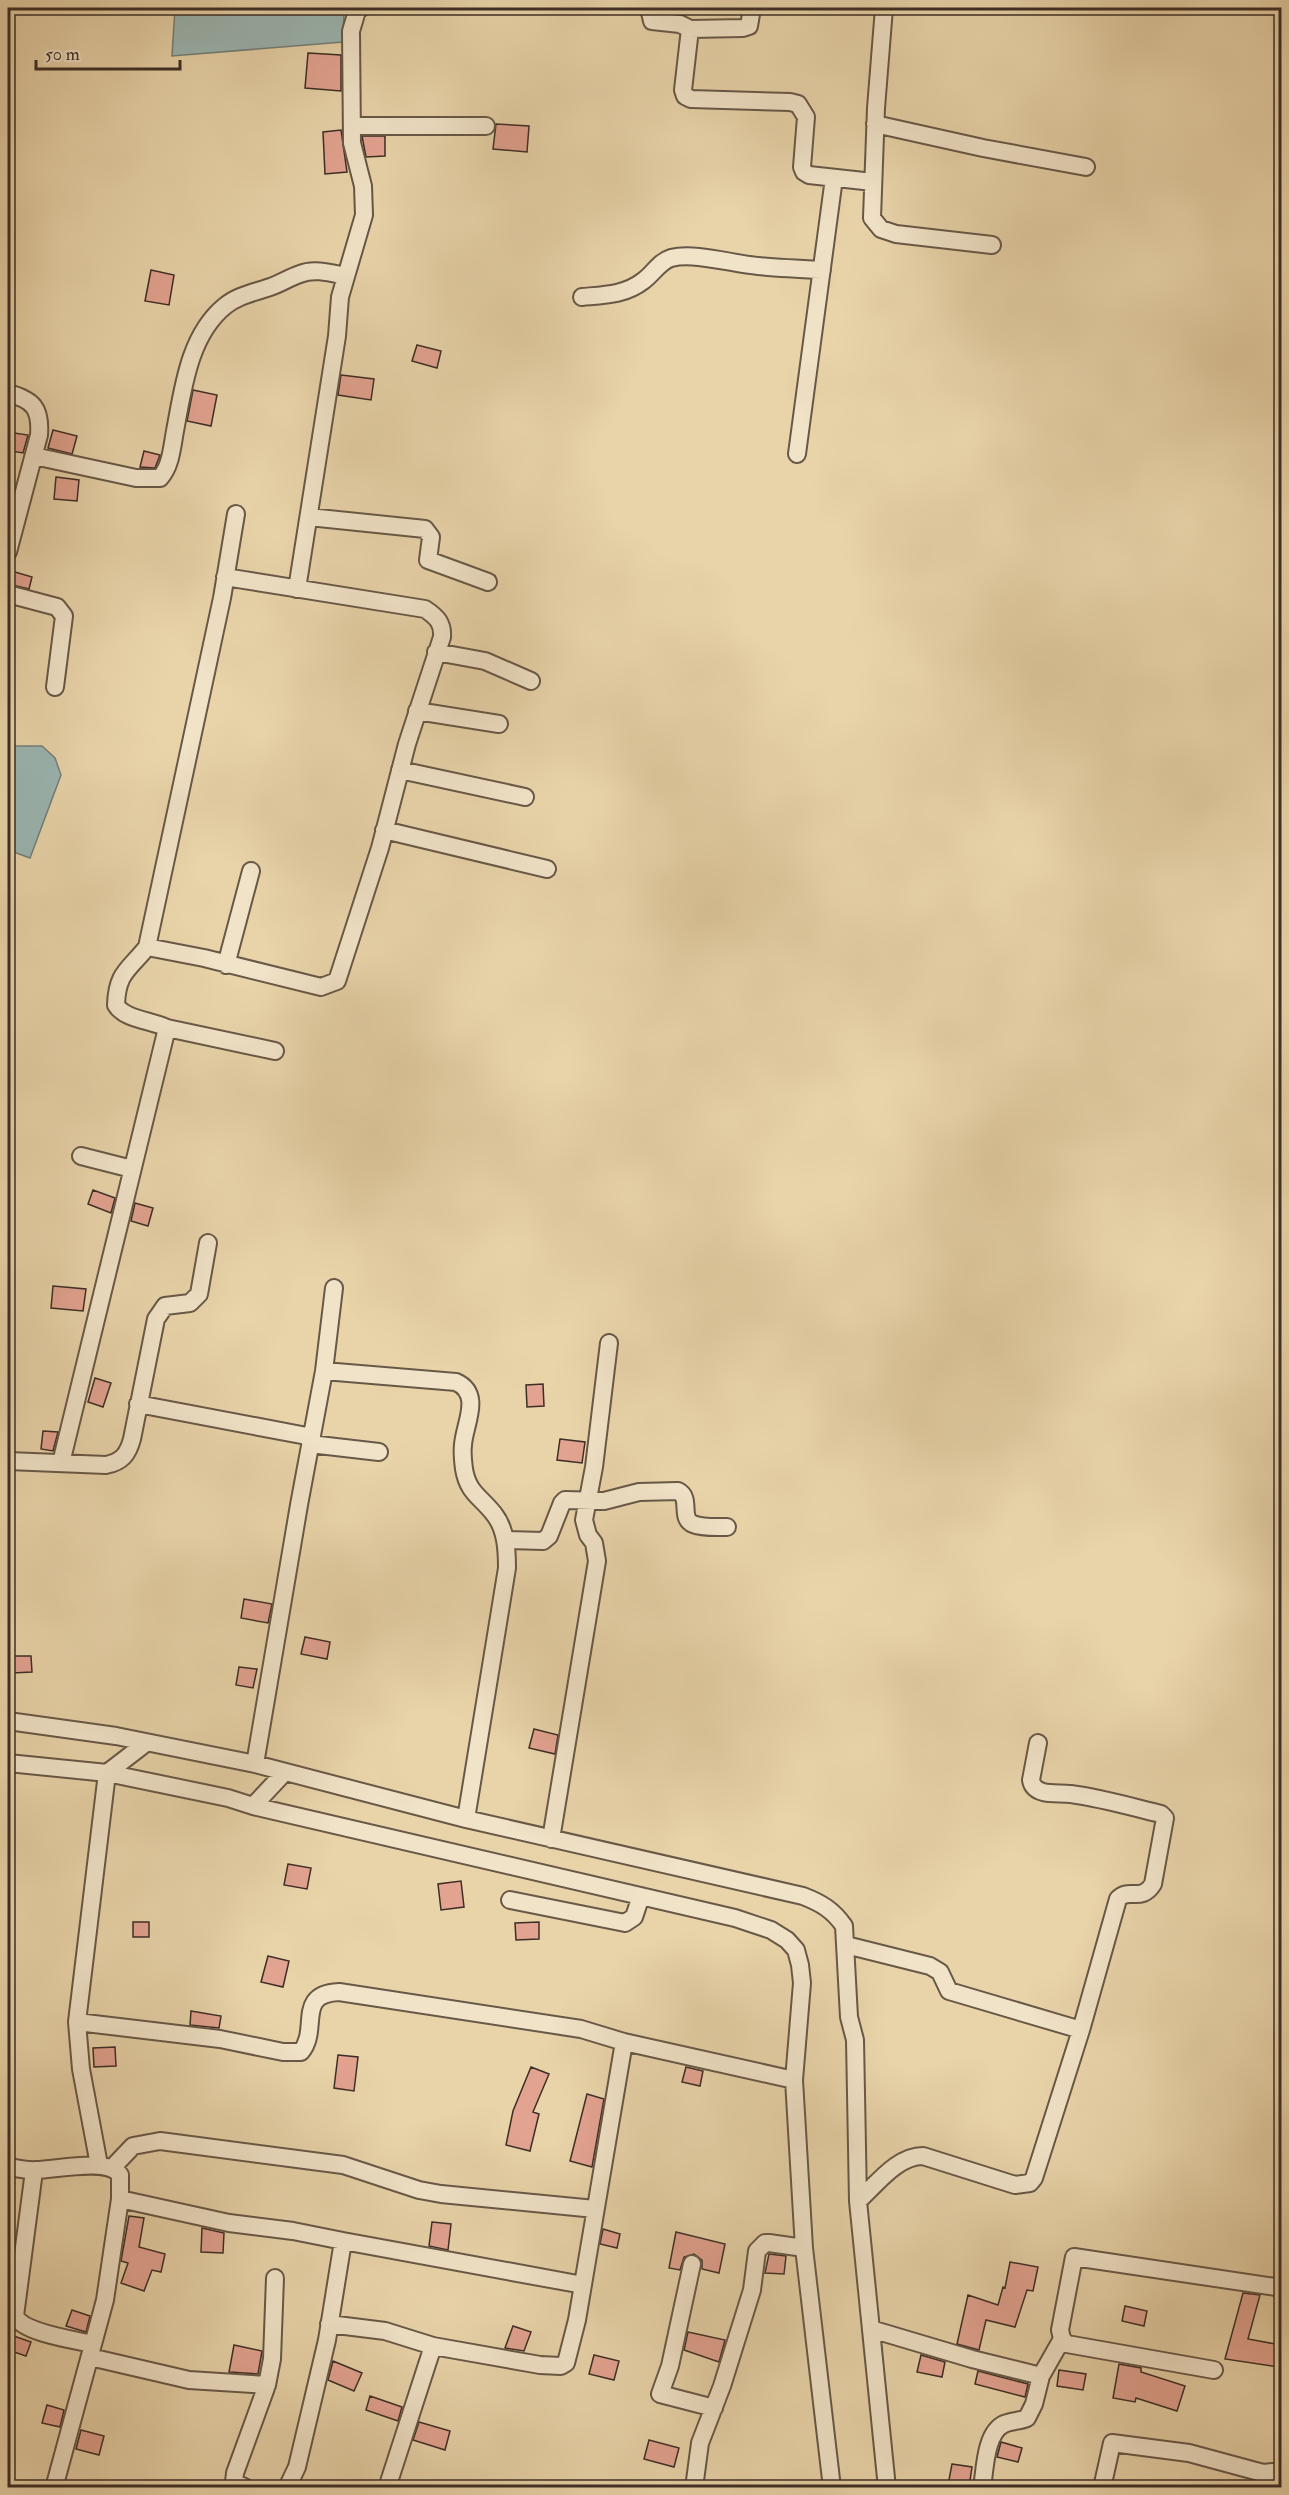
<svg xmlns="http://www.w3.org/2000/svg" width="1289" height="2495" font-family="'IM FELL Double Pica',serif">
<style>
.water{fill:#9bb6b2;stroke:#75807a;stroke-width:1.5}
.building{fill:#e3a391;stroke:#3d2e26;stroke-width:1.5}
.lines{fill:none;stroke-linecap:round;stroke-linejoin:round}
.street-casing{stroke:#685847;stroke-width:20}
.street{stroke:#f1e3c8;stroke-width:16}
</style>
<rect width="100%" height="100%" fill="#e9d4aa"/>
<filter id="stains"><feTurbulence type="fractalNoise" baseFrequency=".00333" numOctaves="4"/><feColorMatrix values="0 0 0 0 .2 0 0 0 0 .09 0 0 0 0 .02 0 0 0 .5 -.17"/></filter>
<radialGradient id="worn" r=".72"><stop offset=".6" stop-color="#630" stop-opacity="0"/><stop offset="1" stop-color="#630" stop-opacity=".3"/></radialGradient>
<!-- water -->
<path class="water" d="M175 8H344L343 42 172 56Z
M8 746H42L55 758 61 775 30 858 8 850Z"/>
<!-- building -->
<path class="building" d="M308 53 341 55V91L305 88Z
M496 124 529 126 527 152 493 149Z
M341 130 347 172 325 174 323 132Z
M362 136H385V156L366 157Z
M151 270 174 275 169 305 145 301Z
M417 345 441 351 437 368 412 361Z
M341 375 374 379 371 400 338 395Z
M193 390 217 395 211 426 187 421Z
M53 430 77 436 72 454 48 448Z
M14 433 28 435 23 453 11 451Z
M144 451 160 455 155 468 140 467Z
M56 477 79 480 77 501 54 499Z
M8 570 32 577 29 589 8 584Z
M93 1190 115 1198 111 1213 88 1204Z
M135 1203 153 1208 148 1226 131 1221Z
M53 1286 86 1289 83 1311 51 1308Z
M95 1378 111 1383 103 1407 88 1402Z
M543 1384 544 1406 527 1407 526 1385Z
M43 1431 58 1432 53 1451 41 1449Z
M560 1439 585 1442 582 1463 557 1460Z
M244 1599 272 1604 268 1623 241 1618Z
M305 1637 330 1642 327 1659 301 1654Z
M12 1656H31L32 1672 12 1673Z
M239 1667 257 1669 253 1688 236 1685Z
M534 1729 558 1735 555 1754 529 1748Z
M288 1864 311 1868 307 1889 284 1885Z
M461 1881 464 1907 441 1910 438 1884Z
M133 1922H149V1937H133Z
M539 1922V1939L516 1940 515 1923Z
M268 1956 289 1961 283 1987 261 1982Z
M191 2011 221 2016 219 2028 190 2025Z
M115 2047 116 2066 94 2067 93 2048Z
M338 2055 358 2057 354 2091 334 2088Z
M531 2067 549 2074 533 2112 539 2114 530 2151 506 2145 513 2111Z
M686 2067 703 2071 700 2086 682 2082Z
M587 2094 604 2099 592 2167 570 2161Z
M129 2216 144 2218 139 2247 165 2254 161 2272 152 2270 144 2291 121 2283 128 2263 121 2261Z
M432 2222 451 2224 448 2250 429 2246Z
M202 2228 224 2233 223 2253 201 2252Z
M603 2229 620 2234 617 2248 600 2244Z
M676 2232 725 2244 719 2273 702 2269V2260L694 2254 684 2257 680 2270 669 2268Z
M769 2254 786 2256 784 2274 765 2273Z
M1010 2262 1038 2267 1033 2291 1027 2290 1015 2327 986 2320 979 2350 957 2344 968 2295 998 2305 1003 2287 1005 2288Z
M1243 2293 1260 2295 1248 2339 1281 2345 1278 2367 1225 2359Z
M1125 2306 1147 2311 1144 2326 1122 2321Z
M72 2310 90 2316 86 2332 66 2326Z
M513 2326 531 2332 524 2351 505 2348Z
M688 2332 725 2340 719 2362 684 2350Z
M8 2334 31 2342 26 2356 8 2350Z
M234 2345 262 2351 258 2374 229 2372Z
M594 2355 619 2361 614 2380 589 2374Z
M921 2355 945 2362 942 2377 917 2372Z
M333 2361 362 2373 354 2391 328 2380Z
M1119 2364 1141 2368V2372L1185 2386 1177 2411 1136 2398 1135 2402 1113 2398Z
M1059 2370 1086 2374 1083 2390 1057 2386Z
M978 2371 1028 2384 1025 2397 975 2384Z
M370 2396 402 2407 398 2421 366 2410Z
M47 2405 64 2410 60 2427 42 2423Z
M419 2422 450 2431 445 2450 413 2440Z
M81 2430 104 2436 99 2455 76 2449Z
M649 2440 679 2448 674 2467 644 2459Z
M1001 2442 1022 2448 1018 2462 997 2457Z
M952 2464 972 2467 969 2487 948 2485Z"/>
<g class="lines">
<defs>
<path id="street" d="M649 8 652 21 680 24 690 29 683 90 685 96 691 99 790 102 798 104 806 117 802 167 804 172 809 175 873 182
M884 8 876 108 872 218 881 229 896 234 992 245
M690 29 743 28 749 26 752 8
M875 124 983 148 1086 167
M353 126H486
M582 297C604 295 625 295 643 281 653 274 659 262 671 258 695 252 733 264 758 266 779 268 800 269 822 270
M8 393C33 400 41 408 39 435L8 552
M797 454 834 178
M34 456 136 478H160C171 466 172 447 175 431 183 389 189 335 225 306 237 296 252 293 267 288 278 285 288 278 300 274 314 268 331 273 345 276
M309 517 425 529 431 537 428 560 488 582
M297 589 337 336 340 297 364 215 363 186 352 143 351 31 357 11 361 8
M8 594 57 607 64 616 55 687
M436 652 485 661 531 681
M417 711 499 724
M400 770 525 797
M384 830 547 869
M147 947 204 958 321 987 337 981 380 848 407 744 442 637C443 623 437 617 425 609L225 577
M226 965 251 871
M167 1028 275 1051
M81 1156 132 1169
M324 1371 456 1382C483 1394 464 1425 463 1445 462 1452 463 1461 464 1469 468 1493 480 1496 494 1514 506 1529 507 1550 507 1568L466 1819
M138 1404 312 1437
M310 1444 379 1452
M8 1461 106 1465C122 1462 128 1454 132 1439L156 1319 165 1306 190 1303 199 1294 208 1243
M61 1463 167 1028C150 1020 124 1019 116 1005 117 972 129 970 147 947L222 598 236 514
M505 1540 543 1541 549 1536 562 1503 565 1500 604 1501 639 1492 678 1491C692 1498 679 1518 693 1524 702 1528 717 1527 727 1527
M8 1721 116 1736 255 1764 466 1819 803 1896C821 1903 833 1910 844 1926L849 2017 855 2040 858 2201 887 2488
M8 1763 107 1773 228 1798 253 1806 735 1918 771 1930 787 1940 796 1950 800 1965 802 1983 794 2080 804 2248 832 2488
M255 1764 299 1505 324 1371 334 1288
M253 1806 285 1772
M551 1839 597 1561 594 1543 588 1535 584 1520 594 1467 609 1343
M510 1900 625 1923 634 1917 641 1896
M846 1945 930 1966 940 1972 949 1991 1081 2030
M77 2022 220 2039 283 2052H301C320 2029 295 1994 339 1992L581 2029 624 2042 794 2080
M99 2165 81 2069 77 2022 107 1773 146 1743
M8 2167C17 2168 27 2171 36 2170 56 2170 108 2157 120 2175V2199
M112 2168 133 2146 160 2141 343 2165 419 2190 441 2194 595 2209
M34 2171 15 2316C23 2333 75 2340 93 2344
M858 2201C877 2184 897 2156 923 2156L1015 2185 1030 2183 1034 2178 1081 2030 1118 1899C1129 1887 1141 1903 1153 1884L1165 1818 1161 1814C1132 1807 1101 1798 1071 1794 1062 1793 1051 1794 1043 1792 1036 1790 1032 1786 1031 1780L1038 1743
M343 2241 583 2285
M692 2264 670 2366 660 2394 714 2408
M329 2324 385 2331 433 2346 540 2365 561 2366 566 2363 577 2320 624 2042
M871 2329 972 2359 1041 2376
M90 2357 189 2380 267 2385
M1214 2370 1067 2344 1062 2339 1060 2330 1074 2257 1282 2288
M54 2488 105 2300 120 2199 229 2223 293 2231 343 2241 327 2340 297 2467 287 2488
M246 2488 234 2482 235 2473 267 2385 272 2359 275 2278
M387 2488 433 2346
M694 2488 700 2443 722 2386 752 2290 757 2251 765 2243H769L804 2248
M982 2488C985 2470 985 2433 1004 2424 1011 2421 1020 2421 1027 2418L1034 2404 1041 2376 1062 2339
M1102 2488 1112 2443 1189 2453 1263 2473 1282 2471"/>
</defs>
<!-- street casing -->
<use href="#street" class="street-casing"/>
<!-- street -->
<use href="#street" class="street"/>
</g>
<!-- margin -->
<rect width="1289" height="2495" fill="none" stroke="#e9d4aa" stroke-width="30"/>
<rect x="9" y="9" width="1271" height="2477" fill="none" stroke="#3d2e26" stroke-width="3"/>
<rect x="15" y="15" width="1259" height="2465" fill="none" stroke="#3d2e26" stroke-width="1.5"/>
<!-- scale -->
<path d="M36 60v9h144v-9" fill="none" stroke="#3d2e26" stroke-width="3"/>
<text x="45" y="60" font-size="18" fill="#3d2e26" stroke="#f1e3c8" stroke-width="4.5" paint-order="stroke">50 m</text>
<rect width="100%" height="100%" filter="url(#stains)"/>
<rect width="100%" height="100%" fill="url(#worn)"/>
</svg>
